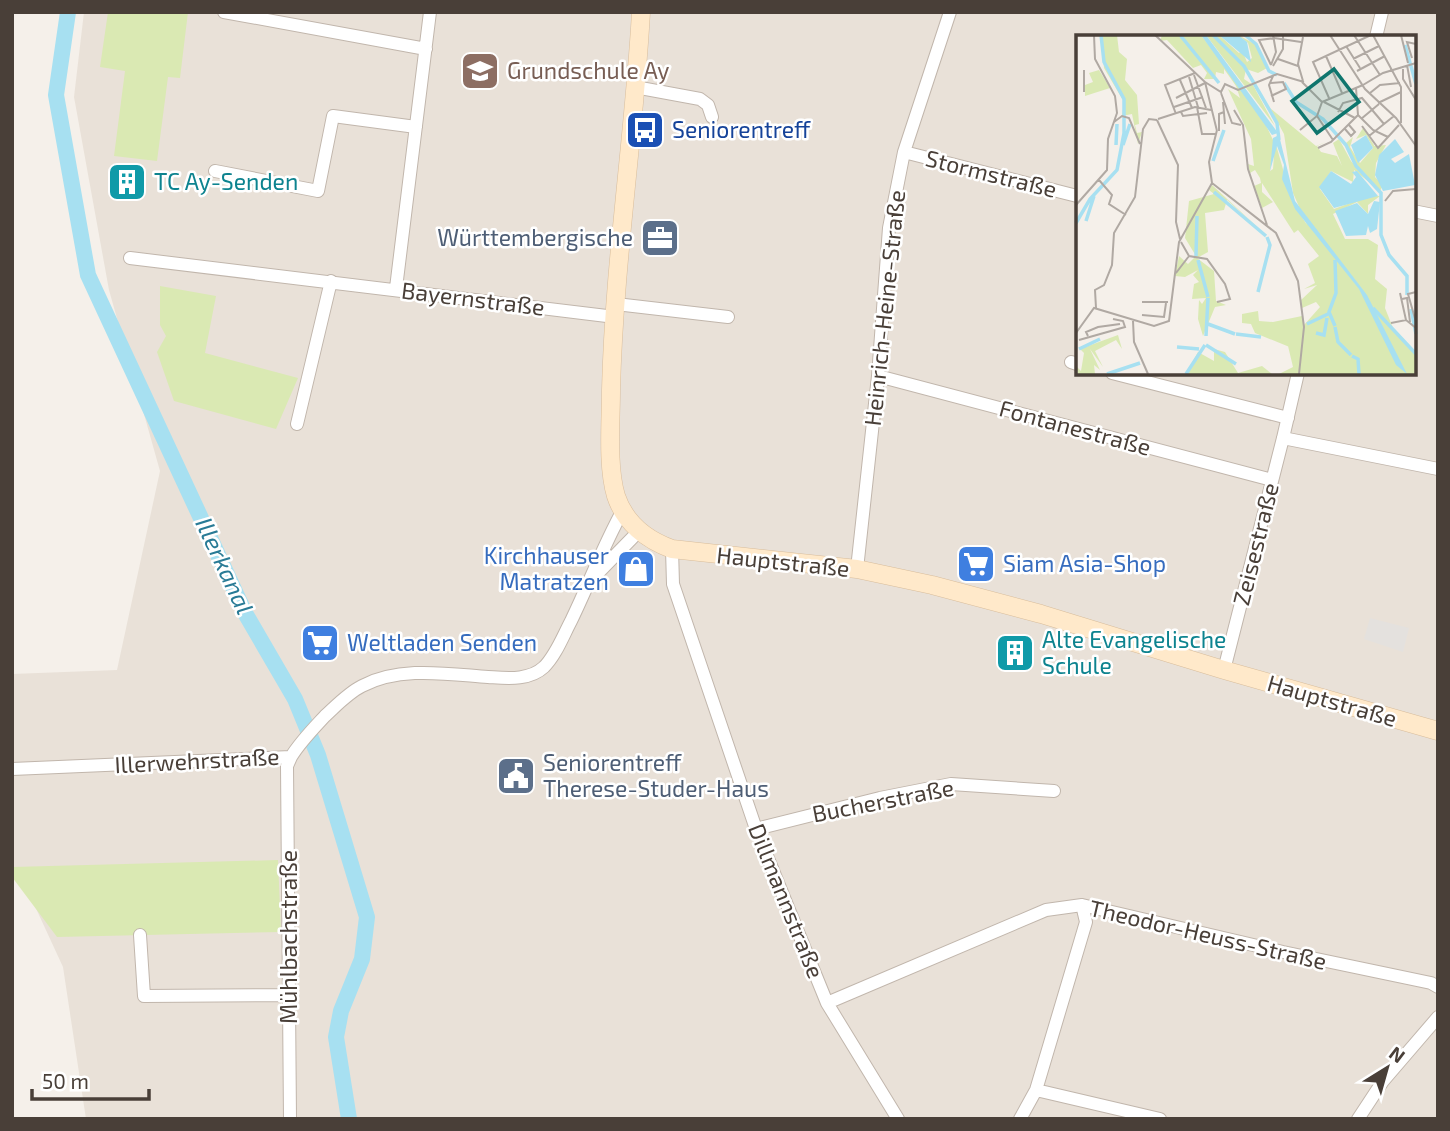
<svg xmlns="http://www.w3.org/2000/svg" width="1450" height="1131" font-family="'Exo 2',sans-serif">
<style>
.residential{fill:#e9e1d8;fill-rule:evenodd}
.green{fill:#dae9b3}
.parking{fill:#e4e1de}
.lines{fill:none;stroke-linecap:round;stroke-linejoin:round}
.canal{stroke:#a7e0f1;stroke-width:16}
.street-casing{stroke:#c1b6ac;stroke-width:14}
.secondary-casing{stroke:#d8bd9c;stroke-width:19}
.street{stroke:#fff;stroke-width:12}
.secondary{stroke:#ffe9ca;stroke-width:18}
.labels{text-anchor:middle;stroke-width:5;stroke-linejoin:round;paint-order:stroke}
.education-label{font-size:23px;fill:#785e54;stroke:#fff;text-anchor:start}
.transit-label{font-size:23px;fill:#164399;stroke:#fff;text-anchor:start}
.street-label{font-size:23px;fill:#493f38;stroke:#fff}
.culture-label{font-size:23px;fill:#0d838f;stroke:#fff;text-anchor:start}
.service-label{font-size:23px;fill:#4e5e75;stroke:#fff;text-anchor:end}
.shop-label{font-size:23px;fill:#366cbe;stroke:#fff;text-anchor:start}
.water-label{font-size:24px;font-style:italic;fill:#297b96;stroke:#fff}
.inset-river{fill:none;stroke:#a7e0f1;stroke-width:3.5}
.inset-road{fill:none;stroke:#b0a9a3;stroke-width:2}
.view{fill:#0f766e;fill-opacity:0.15;stroke:#0f766e;stroke-width:3.5}
.inset-edge{fill:none;stroke:#493f38;stroke-width:3.5}
</style>
<rect width="100%" height="100%" fill="#f5f0ea"/>
<!-- residential -->
<path class="residential" d="M84 12H1438V1119H86L63 967 27 889 12 877V674L117 670 160 471 109 290 74 97ZM1077 37H1413V373H1077Z"/>
<!-- green -->
<path class="green" d="M108 12H188L180 78 168 77 157 161 114 156 125 71 100 67Z
M160 286 216 296 205 353 298 378 276 429 174 401 157 352 166 336 160 325Z
M278 860 281 932 57 937 12 877V867Z"/>
<!-- parking -->
<path class="parking" d="M1370 618 1409 628 1403 652 1364 639Z"/>
<g class="lines">
<!-- canal -->
<path class="canal" d="M68 12 56 95 88 275 245 613 295 699 318 755 367 917 362 959 341 1011 336 1037 349 1119"/>
<defs>
<path id="street" d="M224 12 426 49
M1376 37 1382 12
M635 87 700 99 708 105 712 117
M904 152 1077 196
M215 171 318 191 333 116 416 127
M1413 211 1438 216
M130 258 615 317
M396 288 430 12
M616 304 728 317
M1071 362 1077 364
M1112 373 1288 418
M878 376 1272 480
M297 424 331 281
M1283 438 1438 469
M672 549 673 584 756 829 827 1003 898 1119
M857 569 878 376 889 228 904 152 950 12
M598 573 639 531
M1224 670 1283 438 1298 373
M12 769 291 757C300 742 313 729 325 716 337 705 348 693 362 686 400 666 447 674 488 677 506 678 529 681 544 667 556 655 563 636 571 621 589 584 603 546 623 510
M756 829 880 798 951 784 1054 791
M140 935 144 996 290 995
M827 1003 1046 910 1082 905 1283 952 1431 983 1438 987
M1036 1090 1160 1119
M290 1119 287 766 291 757
M1020 1119 1036 1090 1086 922 1082 905
M1358 1119 1383 1081 1438 1017"/>
<path id="secondary" d="M641 12C634 138 614 264 611 390 611 422 607 466 616 496 625 523 647 540 672 549L857 569 932 585 1041 614 1224 670 1438 731"/>
</defs>
<!-- street casing -->
<use href="#street" class="street-casing"/>
<!-- secondary casing -->
<use href="#secondary" class="secondary-casing"/>
<!-- street -->
<use href="#street" class="street"/>
<!-- secondary -->
<use href="#secondary" class="secondary"/>
</g>
<!-- icons -->
<defs>
<symbol id="school-square" viewBox="-11 -11 22 22"><rect x="-9" y="-9" width="18" height="18" rx="4" fill="#8d6e63" stroke="#fff"/><path d="M0-5L7-2L0 1L-7-2ZM-4 1L0 2.5L4 1V4Q0 6-4 4Z" fill="#fff"/></symbol>
<symbol id="bus-square" viewBox="-11 -11 22 22"><rect x="-9" y="-9" width="18" height="18" rx="4" fill="#1a4fb4" stroke="#fff"/><path d="M-5-6H5V4H4V6H2V4H-2V6H-4V4H-5ZM-3.5-4V0h7V-4ZM-3.5 1.2v1.5H-2V1.2ZM2 1.2v1.5H3.5V1.2Z" fill="#fff"/></symbol>
<symbol id="building-square" viewBox="-11 -11 22 22"><rect x="-9" y="-9" width="18" height="18" rx="4" fill="#0f9aa8" stroke="#fff"/><path d="M-4-6H4V6H1V3H-1V6H-4ZM-2.5-4.3h1.7v1.8h-1.7ZM.8-4.3h1.7v1.8H.8ZM-2.5-1h1.7V.8h-1.7ZM.8-1h1.7V.8H.8Z" fill="#fff"/></symbol>
<symbol id="office-square" viewBox="-11 -11 22 22"><rect x="-9" y="-9" width="18" height="18" rx="4" fill="#5c6f8a" stroke="#fff"/><path d="M-6-3h4V-5.5h4V-3h4V5H-6ZM-1-4.5V-3h2v-1.5ZM-6 0V1H6V0Z" fill="#fff"/></symbol>
<symbol id="supermarket-square" viewBox="-11 -11 22 22"><rect x="-9" y="-9" width="18" height="18" rx="4" fill="#3f7fe0" stroke="#fff"/><path d="M-6-5.5h2.5l.6 2H6L4.5 2H-2.5L-4.4-4H-6ZM-1.5 3.2a1.3 1.3 0 1 0 .1 0ZM3 3.2a1.3 1.3 0 1 0 .1 0Z" fill="#fff"/></symbol>
<symbol id="shop-square" viewBox="-11 -11 22 22"><rect x="-9" y="-9" width="18" height="18" rx="4" fill="#3f7fe0" stroke="#fff"/><path d="M-5-2.5h2.3a2.7 3.5 0 0 1 5.4 0H5L5.5 6h-11ZM-1.5-2.5h3a1.5 2.3 0 0 0-3 0Z" fill="#fff"/></symbol>
<symbol id="civic-square" viewBox="-11 -11 22 22"><rect x="-9" y="-9" width="18" height="18" rx="4" fill="#5c6f8a" stroke="#fff"/><path d="M-.6-6.5H3V-4.5H.6V-3L4-1V1h2V6H-6V1h2V-1L-.6-3ZM-1.2 2.5V6h2.4V2.5Z" fill="#fff"/></symbol>
</defs>
<g fill-rule="evenodd">
<use href="#school-square" x="458" y="49" width="44" height="44"/>
<use href="#bus-square" x="623" y="108" width="44" height="44"/>
<use href="#building-square" x="105" y="160" width="44" height="44"/>
<use href="#office-square" x="638" y="216" width="44" height="44"/>
<use href="#supermarket-square" x="954" y="542" width="44" height="44"/>
<use href="#shop-square" x="614" y="547" width="44" height="44"/>
<use href="#supermarket-square" x="298" y="621" width="44" height="44"/>
<use href="#building-square" x="993" y="631" width="44" height="44"/>
<use href="#civic-square" x="494" y="754" width="44" height="44"/>
</g>
<g class="labels">
<!-- education labels -->
<g class="education-label">
<text x="507" y="79">Grundschule Ay</text>
</g>
<!-- transit labels -->
<g class="transit-label">
<text x="672" y="138">Seniorentreff</text>
</g>
<!-- street labels -->
<g class="street-label">
<text transform="translate(991 174) rotate(14)" y="8">Stormstraße</text>
<text transform="translate(473 299) rotate(7)" y="8">Bayernstraße</text>
<text transform="translate(885 308) rotate(-84)" y="8">Heinrich-Heine-Straße</text>
<text transform="translate(1075 428) rotate(15)" y="8">Fontanestraße</text>
<text transform="translate(1256 544) rotate(-76)" y="8">Zeisestraße</text>
<text transform="translate(783 562) rotate(6)" y="8">Hauptstraße</text>
<text transform="translate(1332 701) rotate(16)" y="8">Hauptstraße</text>
<text transform="translate(197 761) rotate(-3)" y="8">Illerwehrstraße</text>
<text transform="translate(883 801) rotate(-11)" y="8">Bucherstraße</text>
<text transform="translate(786 901) rotate(68)" y="8">Dillmannstraße</text>
<text transform="translate(1208 935) rotate(13)" y="8">Theodor-Heuss-Straße</text>
<text transform="translate(289 937) rotate(-90)" y="8">Mühlbachstraße</text>
</g>
<!-- culture labels -->
<g class="culture-label">
<text x="154" y="190">TC Ay-Senden</text>
<text x="1042" y="648">Alte Evangelische<tspan x="1042" dy="26">Schule</tspan></text>
</g>
<!-- service labels -->
<g class="service-label">
<text x="633" y="246">Württembergische</text>
<text x="543" y="771" text-anchor="start">Seniorentreff<tspan x="543" dy="26">Therese-Studer-Haus</tspan></text>
</g>
<!-- shop labels -->
<g class="shop-label">
<text x="609" y="564" text-anchor="end">Kirchhauser<tspan x="609" dy="26">Matratzen</tspan></text>
<text x="1003" y="572">Siam Asia-Shop</text>
<text x="347" y="651">Weltladen Senden</text>
</g>
<!-- water labels -->
<g class="water-label">
<text transform="translate(224 566) rotate(65)" y="8">Illerkanal</text>
</g>
</g>
<!-- overview -->
<g transform="translate(1076 35)">
<rect width="340" height="340" fill="#f5f0ea"/>
<path d="M25 0H41L43 17 51 24 49 45 61 60 63 89 59 90 61 98 66 97 62 109 56 79 46 81 48 67 28 33ZM86 0H125L183 76 199 109 194 136 197 134 199 106 216 166 231 190 217 158 208 99 194 73 240 111 250 107 241 111 245 117 261 121 266 131 257 108 263 104 275 126 298 151 278 135 277 147 255 136 244 154 258 174 293 161H304L292 170V179L281 167 257 179 269 204H292L302 210 299 244 311 254 309 273 317 293 339 316V339H203L217 332 212 311 216 313 179 298 175 289 166 288V279L182 276 183 286 197 287 226 281 228 290 244 272 240 267 226 273 225 265 241 250 228 254 239 248 232 229 243 221 222 195 218 198 186 148V157L197 167 186 173 178 151 185 148 184 143 179 135 174 138 172 129 178 131 175 104 152 54 164 63 160 51 148 34V39L140 37 139 44H128L131 38 125 30 117 33 91 5 84 6ZM130 0H143L163 18 166 15 171 27 176 23 172 8 162 0 179 9 191 33 182 38 170 34 168 44 177 50 199 91ZM23 35 34 53 9 61V50L17 47 13 38ZM287 93 298 110V111L310 110 300 128 299 142 307 150 304 156 281 131 270 108 277 102 274 112 284 128 297 113 290 100 280 104ZM136 150 191 201 151 165 148 175 129 178 132 217 121 223 138 236 140 266 150 270 139 272 127 301 122 284 123 265 126 269 130 263 116 264 118 249 123 247 117 240 122 235 109 242 99 241 103 221 112 229 120 221 109 203 113 166 138 159 133 155ZM42 300 46 314 40 305 19 316 27 332 14 314 24 335 18 330 19 339H2L0 331 5 336 8 318 4 314ZM138 314 149 317 162 338 186 331 196 339H110L122 317 138 326Z" fill="#dae9b3"/>
<path d="M125 0H130L202 98 196 100ZM143 0H162L171 7 175 27ZM203 100 219 166 291 260 331 339 320 330 283 254 219 174 206 144 208 130 201 111 194 136 197 103ZM290 100 297 113 282 128 275 110ZM319 104 328 117 315 124 319 128 333 119 339 150 307 156 299 140 303 120ZM255 136 275 149 280 142 276 137 281 136 302 161 258 173 243 152ZM298 166 304 167 301 194 294 198 292 191 290 200 270 201 259 176 281 168 292 179Z" fill="#a7e0f1"/>
<path class="inset-river" d="M104 0 143 48M137 0 168 31 201 88 203 105M169 0 180 9 193 36 201 40M329 10 340 49M208 48 220 67 247 84 270 110 280 131 305 158V200L313 220 331 241V260M40 110 41 89M47 110 54 89M137 126 148 95M138 157 190 201M10 186 18 161M0 188 14 164 41 135 48 98V64L28 27 25 0M120 221 121 181M122 225 132 262M259 225 260 258 253 277 259 291M182 257 194 210 191 202M297 273 340 319M335 274 340 299M132 289 159 299M231 289 254 278M259 292 262 307 275 320M240 298 248 300 251 283M160 299 185 302M130 301 132 263M130 310 160 329M101 312 123 314M3 314 24 304M276 321 282 324 283 339M31 339 64 328M110 339 129 310"/>
<path class="inset-road" d="M79 0 129 47 141 96M254 0 289 54 320 83 340 111M278 0 304 40M297 0 325 52V88M325 0 332 28M198 3 225 7M270 11 284 33M250 21 266 58M336 23 331 7 340 9M202 24 222 31M277 24 303 11M195 30 183 5 199 3M195 30 200 17 197 0M331 30 335 52M197 31 207 14V0M327 34V44L340 65M8 35V57M281 36 309 21M118 40 130 73M197 41 193 50 198 67M113 42 122 72M104 45 116 73M227 46 222 29 227 2M129 47 145 57 149 49 162 55 201 39 228 47M226 47 246 67 287 50M195 48 207 47 210 54 195 61M287 50 307 38 340 28M145 58 156 88 165 90M294 58 304 50 324 48M100 63 129 48M253 63 237 27 295 0M147 67 149 89M248 67 279 83M302 68 325 57M98 72 127 62M121 72 126 99H140M158 75 167 90 172 134 191 190M105 77 107 81 131 78M262 77 267 68 286 63 308 89M100 79 89 50 119 38M282 80 297 95 312 102M241 81 257 105M82 84 119 72 135 75M285 84 303 69M81 85 102 130 100 187 104 204M38 87 46 81 53 83 64 109M286 91 302 113 323 90M269 94 275 101 279 97 273 90M141 95 133 127 136 148 200 198 222 246 228 292 223 339M224 95 241 81 246 67M143 96V79L148 77M293 101 318 81M242 113 255 107 282 80 280 53M23 145 36 160 33 169 50 180M309 166 317 156 340 154M0 170 31 135 32 104 41 78 39 61 19 24 18 0M105 207 113 221 131 224 149 249 154 264 141 267M100 238 113 221M340 257 332 259 340 287M324 258 330 285M326 264 331 263 334 287M66 267H92M20 273 19 255 28 250 36 230 38 198 59 162 67 94 73 84 81 85M66 280 88 282 90 268M57 286 58 307 72 339M315 288 330 285 340 293M0 298 18 273 78 291 93 286 103 207 136 148M12 301 10 297 22 292 44 289M3 305 49 292 47 286 37 284"/>
<path class="view" d="M258 34 283 67 241 98 216 66Z"/>
<rect width="340" height="340" class="inset-edge"/>
</g>
<!-- border -->
<rect width="1450" height="1131" fill="none" stroke="#493f38" stroke-width="28"/>
<!-- north arrow -->
<g transform="translate(1387 1068) rotate(37)" stroke="#ffffff" stroke-width="5" paint-order="stroke">
<path d="M0-5L12 26L0 18L-12 26Z" fill="#493f38"/>
<text y="-10" font-size="19" font-weight="bold" text-anchor="middle" fill="#493f38">N</text>
</g>
<!-- scale -->
<path d="M32 1089v10h117v-10" fill="none" stroke="#493f38" stroke-width="3.5"/>
<text x="42" y="1089" font-size="21" fill="#493f38" stroke="#ffffff" stroke-width="5" paint-order="stroke">50 m</text>
</svg>
